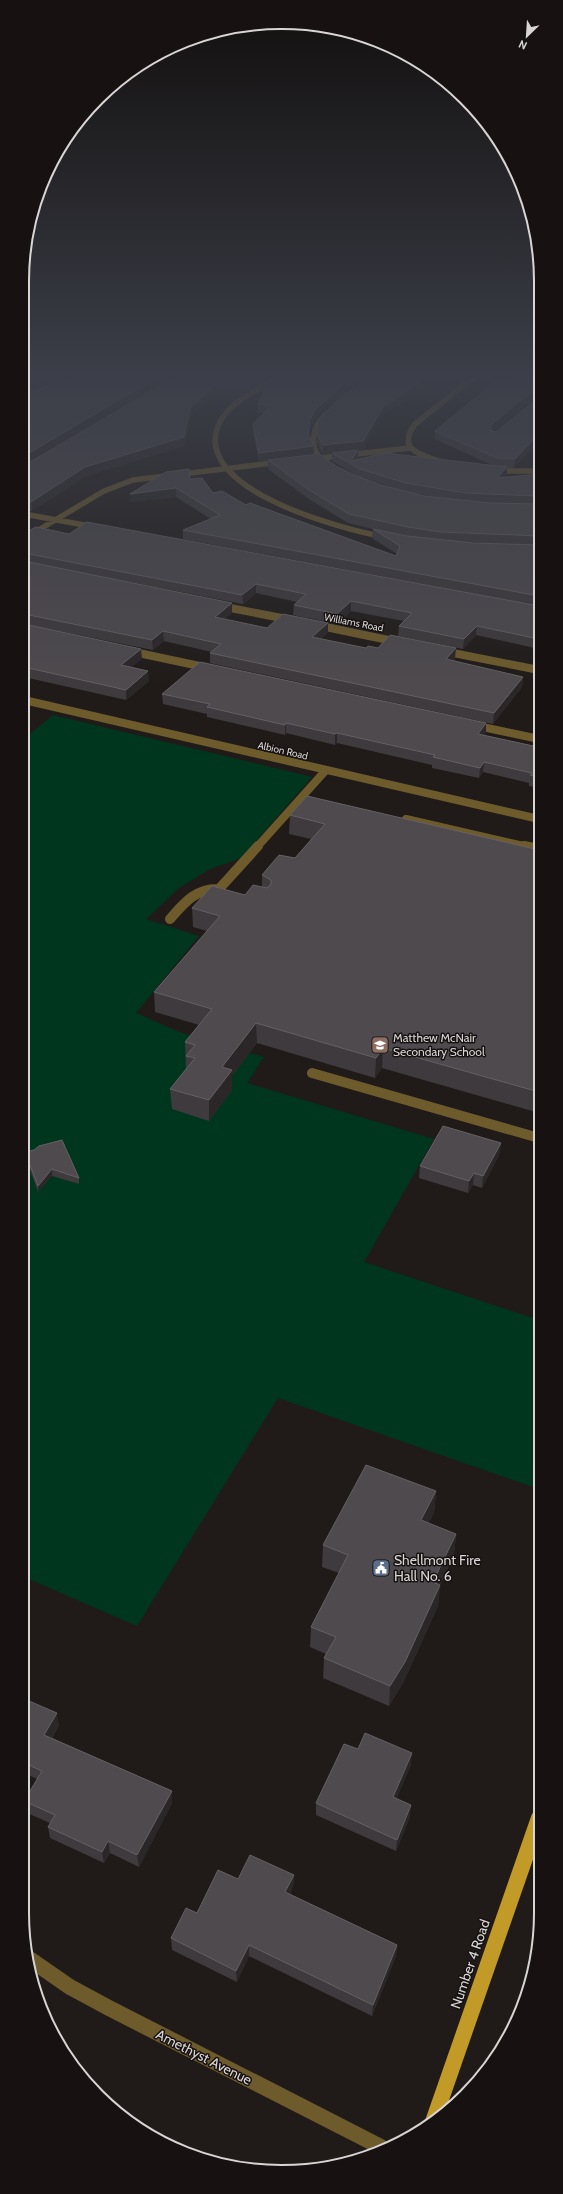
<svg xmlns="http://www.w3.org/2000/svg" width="563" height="2194" font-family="Cabin,sans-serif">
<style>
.green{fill:#00361e}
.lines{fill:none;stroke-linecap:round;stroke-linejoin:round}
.minor-far3{stroke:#6e5b2c;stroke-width:5.5}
.minor-far2{stroke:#6e5b2c;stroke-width:8}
.minor-far1{stroke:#6e5b2c;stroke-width:10}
.minor{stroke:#6e5b2c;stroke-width:16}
.major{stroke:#c19a27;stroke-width:16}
.wall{fill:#3e3a3d;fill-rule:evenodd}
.shaded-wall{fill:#2b2628}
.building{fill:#4e4a4e;stroke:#646063}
.labels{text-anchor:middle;stroke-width:3;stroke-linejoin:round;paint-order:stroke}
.far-street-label{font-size:10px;fill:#d8d5d4;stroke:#171211}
.poi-label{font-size:12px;fill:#d8d5d4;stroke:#171211;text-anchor:start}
.near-poi-label{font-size:14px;fill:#d8d5d4;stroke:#171211;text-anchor:start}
.near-street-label{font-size:14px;fill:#d8d5d4;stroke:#171211}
.rim{fill:none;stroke:#d8d5d4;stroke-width:2}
</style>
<rect width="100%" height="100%" fill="#201b19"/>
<!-- green -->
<path class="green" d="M53 715 312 777 241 858 210 869 179 888 146 919 199 936 136 1013 179 1032 264 1057 247 1083 434 1139 364 1262 539 1320V1489L278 1398 137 1626 22 1576 24 739Z"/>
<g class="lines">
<!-- minor-far3 -->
<path class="minor-far3" d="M279 377C260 389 233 400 221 420 183 488 344 530 386 537
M311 459 410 448
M322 461C308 446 312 427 326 414
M444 463C423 455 395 451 415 424L474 377
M495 471H539
M24 514 95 527
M30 535 104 491 133 480 281 462"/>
<!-- minor-far2 -->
<path class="minor-far2" d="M220 606 292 620
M316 625 398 642
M129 651 209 668
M443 651 539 670
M24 700 539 819
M473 725 539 739
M406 819 528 847
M257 847 326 770"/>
<!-- minor-far1 -->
<path class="minor-far1" d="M524 846 539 849
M170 919C184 903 196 888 219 889L258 846
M312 1073 539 1138"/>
<!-- minor -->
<path class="minor" d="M31 1960 70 1987 109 2008 381 2147"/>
<!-- major -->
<path class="major" d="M433 2122 539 1818"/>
</g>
<!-- wall -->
<path class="wall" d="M72 377H172L24 465H25L175 377H270L250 389 226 386 214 394 191 416 184 446 86 476 32 511H24L25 518 24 519V393L62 382Z
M273 377H368L340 396 316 417 310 427 309 437 314 455 357 476 381 485 394 488 360 477 332 461V453L323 454 317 443V435L372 377H438L382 416 363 449 341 452 358 458 357 460 494 466 435 439V431L539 377V396H537L493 431 496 432 539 397 514 468H507V476L505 478 539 474V606L183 539V530L211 519 176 497 130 502 190 479 213 493 246 505 396 556 397 554 372 538 373 529 386 532 348 523 309 499 268 469V460L259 461 253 433V424L264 413H258V404L264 392H263V384ZM416 494 437 497 424 496ZM465 542 498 544 473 543Z
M24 527V532L69 534 539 606V649L476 635 463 649 398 636 399 626 404 621 351 611 337 624 293 615 294 605 297 602 256 593 243 604 94 575 232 613 224 619 267 628 328 632 321 639 366 648H378L455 658 453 661 523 677 522 687 493 724 210 663V653L212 652 164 641 153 650 24 624Z
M24 624 142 659 131 667 149 681 126 700 24 677Z
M162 694 486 733 484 735 538 747 539 746V788L529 786V783L483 772 479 778 432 768V765L337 743 335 745 286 733 285 735 207 717V714L163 704Z
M290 815 539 850V1113L382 1068 375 1078 257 1043 232 1076V1090L209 1121 172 1109 170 1089 186 1069 185 1042 199 1025 155 1012 154 992 207 931 193 927 192 908 245 895 262 887V875L295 858 311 839 289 834Z
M501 1143 499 1155 482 1188 473 1185 468 1193 419 1178 420 1166Z
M25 1152 79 1178V1184L52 1176 38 1192 26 1159Z
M436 1491 434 1513 428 1523 456 1534 454 1555 440 1585 438 1606 403 1683 389 1706 323 1678 324 1658 326 1654 310 1647 311 1627 339 1573 322 1567 323 1545Z
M22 1698 59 1725 52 1738 172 1791V1803L139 1867 110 1853 104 1863 50 1838 48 1827 50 1823 27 1813 24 1801 37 1779 22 1772Z
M358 1749 411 1765 396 1799 410 1817 396 1851 316 1815V1803Z
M294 1875 293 1886 290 1894 397 1945 396 1956 372 2016 249 1956 237 1982 172 1950 171 1938 197 1913 238 1879Z"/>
<!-- shaded-wall -->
<path class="shaded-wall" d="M48 377H70L60 382 24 393V384Z
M158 377H172L24 465V456Z
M257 377H270L250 389V381Z
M356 377H368L340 396 316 417 310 427 308 444 310 419 316 409 340 388Z
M427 377H438L382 416 363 449 323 454V445L383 407Z
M226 378V386L214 394 191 416 184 446 86 476 32 511 31 502 85 467 190 408 214 386Z
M537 387V396L490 434 491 425Z
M539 433V441L514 468 515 459Z
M314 446V455L259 461V453Z
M358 450V458L354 465 351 461Z
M507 467V476L497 487V478Z
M176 488V497L130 502V494Z
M24 509 25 518 24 519Z
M256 584V593L243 604 242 595Z
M351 601V611L337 624V614Z
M232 603V613L215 627V617Z
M328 623V632L312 647V637Z
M477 626 476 635 463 649 464 639Z
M163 631 164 641 153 650 152 640Z
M456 648 455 658 445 669 446 659Z
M141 649 142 659 122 675 121 665Z
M148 671 149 681 126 700V690Z
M523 677 522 687 493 724 494 713Z
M286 723V733L285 735V725Z
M486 723V733L477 744 478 734Z
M337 733V743L335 745V734Z
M484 762 483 772 479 778 480 768Z
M256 1023 257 1043 232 1076V1090L209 1121V1100L222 1067Z
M383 1048 382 1068 375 1078 376 1058Z
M501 1143 499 1155 482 1188 483 1176Z
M52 1169V1176L38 1192V1186Z
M474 1173 473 1185 468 1193 469 1181Z
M436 1491 434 1513 419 1541 421 1520Z
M456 1534 454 1555 431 1603 433 1582Z
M440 1585 438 1606 403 1683 389 1706 390 1686Z
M57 1713 59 1725 46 1747 44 1735Z
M412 1753 411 1765 392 1809 393 1797Z
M172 1791V1803L139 1867 137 1855Z
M411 1805 410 1817 396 1851 397 1840Z
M108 1841 110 1853 104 1863 102 1852Z
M294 1875 293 1886 285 1904V1892Z
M249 1945V1956L237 1982 236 1971Z
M397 1945 396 1956 372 2016 373 2005Z"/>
<!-- building -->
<path class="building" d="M24 377H48L24 384Z
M72 377H158L24 456V393L62 382Z
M175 377H257L250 381 226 378 214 386 190 408 184 437 85 467 31 502H24V465H25Z
M273 377H356L340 388 316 409 310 419 308 435 314 446 259 453 253 424 271 406 258 404 268 384H263Z
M372 377H427L383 407 363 441 323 445 317 435 318 421 336 401Z
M502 377H539V388L537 387 491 425V431L496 432 539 397V433L515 459 497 458 435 431 491 385Z
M358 450 351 461 385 453 507 467 497 478 539 474V496L465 493 406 483 360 469 332 453Z
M320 454 336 466 357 476 381 485 424 496 489 503 539 504V536L441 532 408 527 349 514 309 490 268 460Z
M189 469 190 479 202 478 213 493 222 491 246 505 250 503 396 556 400 546 373 529 407 536 473 543 539 545V596L183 530 220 515 176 488 130 494 166 472Z
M87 522 539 606V639L477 626 464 639 399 626 412 613 351 601 337 614 294 605 306 594 256 584 242 595 24 553V533L36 527 69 534Z
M24 561 232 603 215 617 267 628 283 614 328 623 312 637 366 648 368 646 378 648 390 635 456 648 446 659 523 677 494 713 210 653 221 644 163 631 152 640 24 614Z
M24 624 141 649 121 665 148 671 126 690 24 667Z
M200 662 486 723 478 734 538 747 539 746V777L530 775 532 773 484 762 480 768 433 757 435 755 337 733 335 734 286 723 285 725 207 707 210 704 162 694Z
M307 796 539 850V1092L383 1048 376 1058 256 1023 222 1067 232 1070 209 1100 170 1089 195 1058 186 1056 195 1045 185 1042 212 1009 154 992 220 916 192 908 212 886 245 895 253 885 267 888 271 884V880L262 875 279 855 295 858 325 824 290 815Z
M443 1126 501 1143 483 1176 474 1173 469 1181 420 1166Z
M62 1140 79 1178 52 1169 38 1186 25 1152 34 1150 39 1146Z
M366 1465 436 1491 421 1520 456 1534 433 1582 440 1585 405 1662 390 1686 324 1658 336 1637 311 1627 348 1555 323 1545Z
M22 1698 57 1713 44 1735 172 1791 137 1855 108 1841 102 1852 48 1827 55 1815 24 1801 42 1771 22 1762Z
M365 1733 412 1753 393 1797 411 1805 397 1840 316 1803 344 1744 358 1749Z
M250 1855 294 1875 285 1892 397 1945 373 2005 249 1945 236 1971 171 1938 186 1908 197 1913 218 1870 238 1879Z"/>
<!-- sky -->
<linearGradient id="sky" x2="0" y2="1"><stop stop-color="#120f0e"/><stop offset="0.55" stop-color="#3c3f49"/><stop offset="1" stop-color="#3c3f49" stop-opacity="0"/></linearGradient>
<rect width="563" height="685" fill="url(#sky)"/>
<!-- icons -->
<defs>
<symbol id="school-square" viewBox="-11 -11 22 22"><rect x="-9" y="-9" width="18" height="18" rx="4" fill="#8d6e63" stroke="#171211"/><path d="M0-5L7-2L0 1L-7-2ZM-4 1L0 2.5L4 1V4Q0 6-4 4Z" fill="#fff"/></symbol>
<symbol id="civic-square" viewBox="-11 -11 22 22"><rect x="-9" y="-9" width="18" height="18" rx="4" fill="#5c6f8a" stroke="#171211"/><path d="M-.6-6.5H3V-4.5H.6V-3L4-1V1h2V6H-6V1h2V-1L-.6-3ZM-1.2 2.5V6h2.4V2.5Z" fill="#fff"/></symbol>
</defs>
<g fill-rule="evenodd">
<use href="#school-square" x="370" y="1035" width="20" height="20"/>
<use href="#civic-square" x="371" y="1558" width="20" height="20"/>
</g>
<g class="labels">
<!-- far-street labels -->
<g class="far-street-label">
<text transform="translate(354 622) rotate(11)" y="4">Williams Road</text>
<text transform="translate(283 750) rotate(13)" y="4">Albion Road</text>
</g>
<!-- poi labels -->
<g class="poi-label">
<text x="393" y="1042">Matthew McNair<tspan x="393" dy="14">Secondary School</tspan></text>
</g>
<!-- near-poi labels -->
<g class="near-poi-label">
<text x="394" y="1565">Shellmont Fire<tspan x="394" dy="16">Hall No. 6</tspan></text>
</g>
<!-- near-street labels -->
<g class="near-street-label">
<text transform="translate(470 1964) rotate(-71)" y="5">Number 4 Road</text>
<text transform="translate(204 2057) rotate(27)" y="5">Amethyst Avenue</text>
</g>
</g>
<!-- crop -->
<path d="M0 0H563V2194H0ZM281 29H282A252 252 0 0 1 534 281V1913A252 252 0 0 1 282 2165H281A252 252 0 0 1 29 1913V281A252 252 0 0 1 281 29Z" fill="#171211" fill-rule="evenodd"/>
<path class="rim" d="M281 29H282A252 252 0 0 1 534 281V1913A252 252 0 0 1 282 2165H281A252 252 0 0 1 29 1913V281A252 252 0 0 1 281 29Z"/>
<!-- north arrow -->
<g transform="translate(527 36) rotate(205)" stroke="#171211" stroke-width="3" paint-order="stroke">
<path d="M0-3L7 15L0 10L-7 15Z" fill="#d8d5d4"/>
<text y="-6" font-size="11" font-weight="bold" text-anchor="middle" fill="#d8d5d4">N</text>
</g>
</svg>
